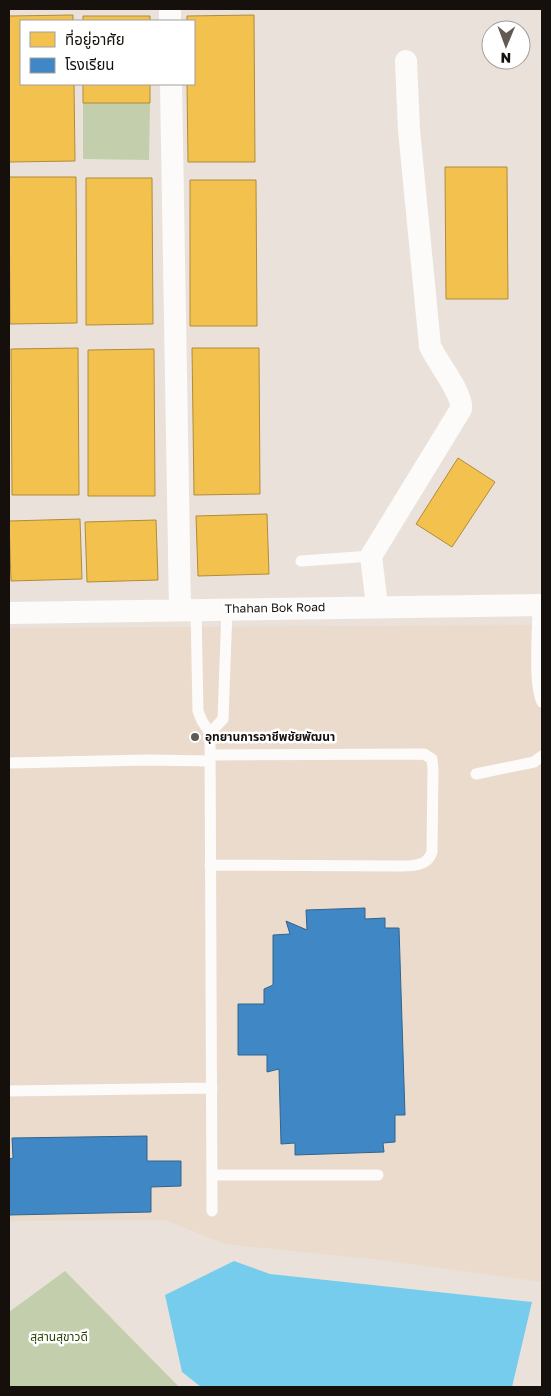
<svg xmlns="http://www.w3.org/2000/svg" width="551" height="1396" font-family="'Golos Text','Noto Sans Thai',sans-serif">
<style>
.built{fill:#eadbcc}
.green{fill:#c2ceac}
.water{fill:#76cced}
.homes{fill:#f2c14e;stroke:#b08c3a}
.schools{fill:#3f88c5;stroke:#32648d}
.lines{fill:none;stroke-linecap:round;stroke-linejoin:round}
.lane{stroke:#fcfbf9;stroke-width:11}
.street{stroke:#fcfbf9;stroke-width:22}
.poi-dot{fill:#605a53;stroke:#fff;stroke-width:2}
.labels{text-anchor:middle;stroke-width:5;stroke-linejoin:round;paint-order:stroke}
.street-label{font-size:12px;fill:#15100b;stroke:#fff}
.poi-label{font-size:12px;font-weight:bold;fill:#15100b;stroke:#fff;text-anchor:start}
.park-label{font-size:12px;fill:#294300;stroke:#fff}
</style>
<rect width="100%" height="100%" fill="#eae2da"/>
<!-- built -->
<path class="built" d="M542 625V1282L381 1260 225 1244 165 1220 9 1221V628Z"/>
<!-- green -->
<path class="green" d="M83 103H150L149 160 83 159Z
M65 1271 179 1387H9V1312Z"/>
<!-- water -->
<path class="water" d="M234 1261 270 1274 532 1302 512 1387H201L182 1372 165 1295Z"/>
<!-- homes -->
<path class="homes" d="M73 15V21H21V84H74L75 161 9 162V16Z
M254 15 255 162H188L187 84H194V21H187V16Z
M83 16H150V21H83Z
M83 84H150V103H83Z
M445 167H507L508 299H446Z
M9 177H76L77 323 10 324Z
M86 178H152L153 324 86 325Z
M190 180H256L257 326H190Z
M78 348 79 495H12L11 349Z
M192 348H259L260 494 194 495Z
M154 349 155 496H88V350Z
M458 458 495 482 452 547 416 524Z
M267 514 269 574 198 576 196 516Z
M80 519 82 579 11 581 9 521Z
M156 520 158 580 87 582 85 522Z"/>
<!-- schools -->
<path class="schools" d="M365 908V919L385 918V928H399L405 1115H395V1142L383 1143 384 1152 295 1155V1143L281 1144 279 1069 267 1072V1055H238V1004H264V989L273 985V935L290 934 286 921 307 930 306 910Z
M147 1136V1161H181V1186L151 1187V1212L9 1215V1159L13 1158 12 1138Z"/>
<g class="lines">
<!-- lane -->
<path class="lane" d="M301 561 371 556
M538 605C538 627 533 684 542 702
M196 610 198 711 202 721 210 733 212 1211
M210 733 223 719 227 609
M9 763 149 760 210 761
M476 774 534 762 542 756
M210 865 400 866C412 866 428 866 432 852L433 769 432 759 424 754 210 755
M9 1091 212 1088
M213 1175H378"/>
<!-- street -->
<path class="street" d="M170 9V21
M171 84 180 610
M377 606 371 556 461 409C463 393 438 364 430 346L409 130 406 61
M9 613 542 605"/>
</g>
<!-- markers -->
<circle class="poi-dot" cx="195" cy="737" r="5"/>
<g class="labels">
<!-- street labels -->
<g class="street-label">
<text transform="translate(275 608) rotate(-1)" y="4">Thahan Bok Road</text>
</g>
<!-- poi labels -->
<g class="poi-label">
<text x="205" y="741">อุทยานการอาชีพชัยพัฒนา</text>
</g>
<!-- park labels -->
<g class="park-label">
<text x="59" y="1341">สุสานสุขาวดี</text>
</g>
</g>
<!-- border -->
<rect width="551" height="1396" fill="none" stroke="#15100b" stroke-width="20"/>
<!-- legend -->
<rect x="20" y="20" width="175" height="65" fill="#ffffff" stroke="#a19f9d"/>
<rect x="30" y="32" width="25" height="15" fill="#f2c14e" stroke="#a19f9d"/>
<text x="65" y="45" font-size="15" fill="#15100b">ที่อยู่อาศัย</text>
<rect x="30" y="58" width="25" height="15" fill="#3f88c5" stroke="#a19f9d"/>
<text x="65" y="70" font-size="15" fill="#15100b">โรงเรียน</text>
<!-- north arrow -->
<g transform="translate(506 45) rotate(181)"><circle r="24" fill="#ffffff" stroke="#a19f9d"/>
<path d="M0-4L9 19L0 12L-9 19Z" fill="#605a53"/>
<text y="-8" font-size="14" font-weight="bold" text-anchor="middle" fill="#15100b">N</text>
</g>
</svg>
